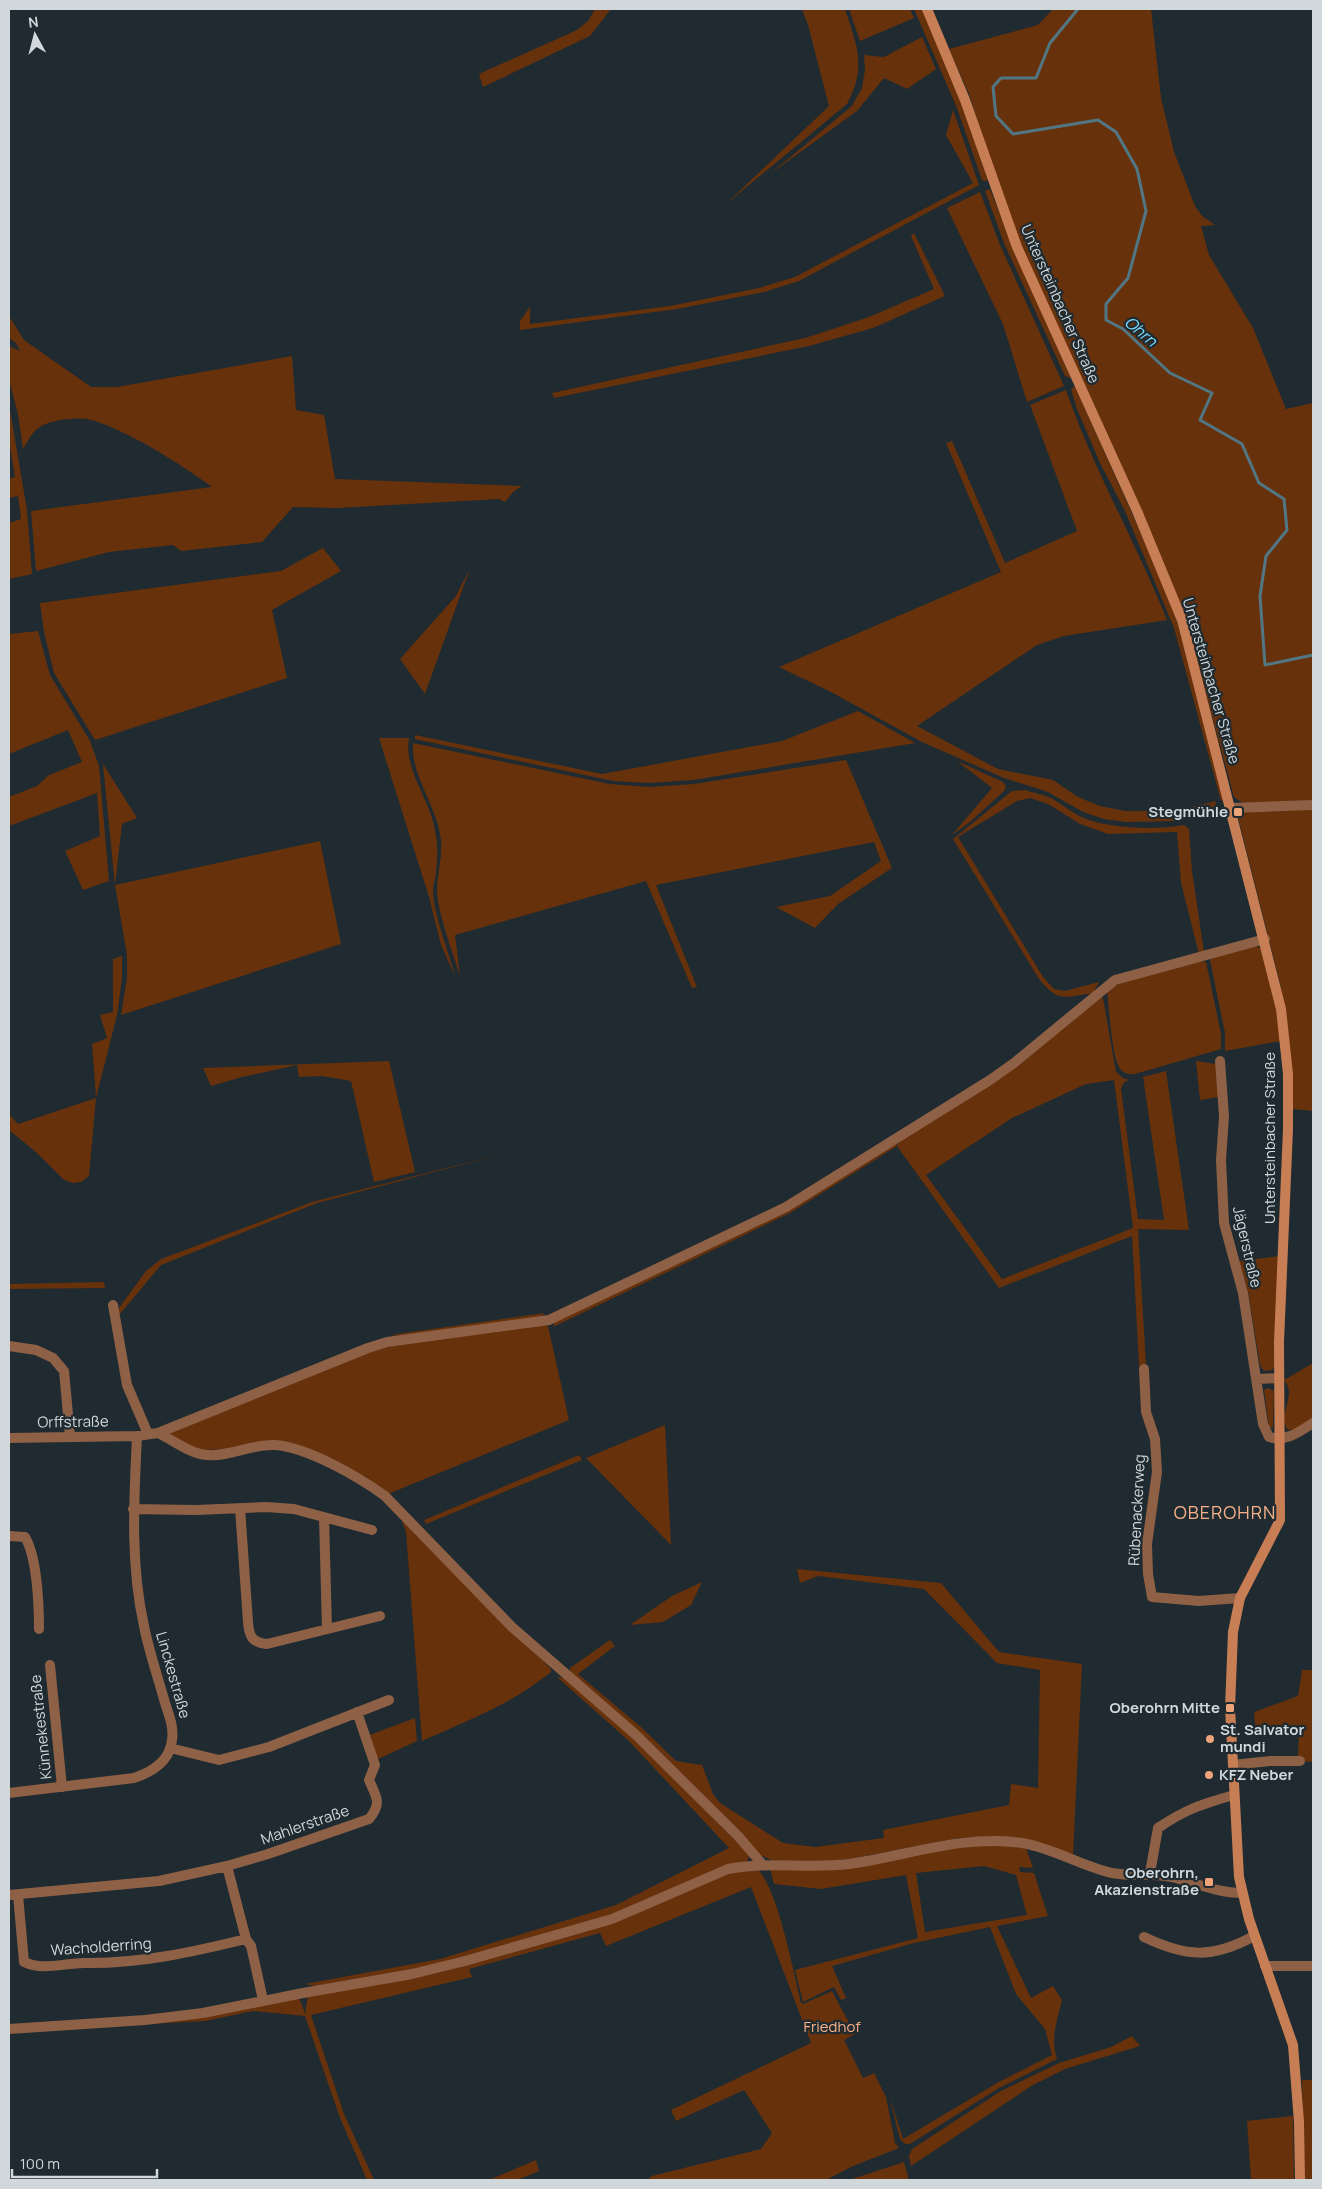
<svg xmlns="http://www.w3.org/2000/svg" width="1322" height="2189" font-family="Manrope,sans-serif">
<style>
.green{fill:#67310c;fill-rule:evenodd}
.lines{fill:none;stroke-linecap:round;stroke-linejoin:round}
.stream{stroke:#527784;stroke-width:3}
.minor{stroke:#8e6046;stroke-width:10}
.secondary{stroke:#c87e54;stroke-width:10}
.poi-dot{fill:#efa378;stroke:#1f2b30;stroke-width:2}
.labels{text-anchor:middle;stroke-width:4.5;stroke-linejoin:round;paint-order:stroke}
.street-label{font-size:15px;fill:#d0d8db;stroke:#1f2b30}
.poi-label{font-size:15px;font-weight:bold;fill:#d0d8db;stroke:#1f2b30;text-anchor:end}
.park-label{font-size:15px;fill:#fcb188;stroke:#1f2b30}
.water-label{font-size:16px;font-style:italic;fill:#7bdafe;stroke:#1f2b30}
.quarter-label{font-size:18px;letter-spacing:1px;fill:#f8b088;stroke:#1f2b30}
</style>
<rect width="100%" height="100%" fill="#1f2b30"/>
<!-- green -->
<path class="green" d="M595 9H611L590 36 483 87 479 74 577 30 588 21Z
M802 9H845C857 46 867 67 847 104L726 204 829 106 808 25Z
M849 9H910L914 18 860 41Z
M914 9H923L962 104 988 180 985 181 982 180 957 108Z
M1053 9H1151L1161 98 1174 152 1195 206 1202 216 1215 225 1201 226 1209 255 1253 328 1286 409 1313 403V802L1243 803 1234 797 1186 619 1021 246 997 182 969 94 949 49 1038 25Z
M922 37 936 69 907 89 884 78 857 111 770 174 852 106 862 88 865 70 864 55 884 57Z
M953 110 979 185 799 281 764 292 677 309 520 330V321L530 307V324L670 306 759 288 795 277 973 183 946 135Z
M990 189 1014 250 1071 378 1065 376 1004 243 985 191Z
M980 192 1000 245 1064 386 1027 402 1003 324 947 208Z
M914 233 945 296 873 328 809 346 554 398 552 393 805 338 869 317 934 289 911 236Z
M9 316 24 340 91 387H117L292 356 296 410 324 415 335 479 522 486 513 492 505 502 499 499 337 508 293 507 262 542 181 551 173 545 109 552 36 571 31 511 212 487C182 465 123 427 87 419 74 417 46 420 36 430 31 434 27 443 23 449L18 414 9 380V346L20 351 16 343 9 338Z
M1075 386 1159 574 1176 617 1224 799 1221 801 1174 628 1125 511 1100 463 1077 409 1071 389Z
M1066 390C1093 469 1136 542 1167 620L1064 636 1037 645 917 726 998 769 1053 780 1078 797 1100 806 1125 811H1176L1216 801 1215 808 1176 821 1126 822 1104 819 1083 812 1048 792 1004 778 922 742 831 692 779 667 1001 572 946 443 952 441 1005 563 1077 531 1030 405Z
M9 404 27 510 32 574 9 579V523L21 519 18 496 9 498V479L15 477 9 440Z
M323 548 341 571 272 610 287 678 95 740 54 673 44 632 40 603 281 571Z
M470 568 425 694 400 659 456 596Z
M38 631 50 675 90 741 99 766 109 881 83 890 65 851 100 836 97 793 9 826V797L37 786 49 775 82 762 68 730 9 754V634Z
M858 711 915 743 693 780 650 783 613 781 415 739V735L602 774 782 741Z
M379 738H409C404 764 423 791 431 815 437 833 439 852 436 872 436 878 433 884 433 891 433 914 449 952 455 976L441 945 429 897Z
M413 743 610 784 649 787 694 784 846 760 892 868 838 904 815 928 776 907 830 896 881 861 874 842 656 885 697 987 692 988 646 881 455 935 460 976C453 952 438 915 437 891 437 872 444 854 440 834 435 804 411 775 413 743Z
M957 761 1003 782 1006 786 1004 791 970 822 952 835 992 788Z
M103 764 137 818 122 824 115 885 320 841 341 944 121 1015 127 978V955L115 885Z
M1025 790C1033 793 1043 794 1051 798 1062 804 1072 813 1084 818 1111 829 1155 830 1184 825L1189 829 1192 871 1204 952 1199 954 1181 883 1177 832 1108 834 1080 824 1048 804 1030 798 1017 801 958 837 1043 977 1054 989 1065 991 1099 982 1093 993C1064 997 1059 1003 1039 979L953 839 1012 791Z
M1313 807V1111L1293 1109 1288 1028 1280 983 1238 817 1242 810Z
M1254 945 1262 949 1277 1010 1281 1041 1225 1051V1033L1210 960 1213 956Z
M122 956V978L117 1015 96 1098 89 1176 81 1182 73 1183 64 1180 37 1153 9 1130V1114L18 1124 96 1098 92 1044 107 1038 100 1015 113 1012V959Z
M1197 960 1206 962 1221 1034V1049L1135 1074C1128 1075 1122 1073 1119 1067 1112 1055 1109 1007 1107 991L1109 987Z
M1098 996 1103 998 1116 1072 1123 1078 1130 1080 1124 1082 1121 1089 1138 1219 1164 1220 1143 1077 1166 1071 1189 1230 1138 1229 1147 1382H1140L1132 1236 999 1288 897 1146 790 1213 553 1327 555 1321 788 1208 894 1143 897 1145 902 1139ZM1114 1080 1133 1228 1002 1279 926 1175 1012 1118 1086 1084Z
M389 1061 415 1172 374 1182 351 1081 322 1076 299 1077 297 1065 242 1077 211 1086 203 1068Z
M1196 1061 1216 1064 1219 1097 1200 1100Z
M506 1153 317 1203 161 1265 119 1315V1308L146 1271 161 1259 312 1202Z
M1280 1256 1275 1366 1272 1370 1264 1371 1260 1365 1248 1291 1239 1261Z
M104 1282 105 1288 9 1289V1284Z
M545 1313 537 1320 407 1336 390 1335Z
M544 1323 548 1326 569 1420 388 1494 366 1477 296 1446 205 1450 190 1446 167 1434 368 1350Z
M1313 1363V1418L1296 1429 1288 1430C1276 1416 1298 1395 1284 1380Z
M1268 1388 1274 1391 1273 1427 1271 1428 1269 1427 1264 1390Z
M665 1425 671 1545 586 1458Z
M579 1455 582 1460 426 1524 424 1520Z
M399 1513 551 1669V1672C512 1704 467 1721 422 1741L406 1532Z
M797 1569 941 1583 999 1652 1082 1664 1073 1856 994 1837 958 1838 850 1859 816 1862 771 1860 761 1855 636 1732 570 1673V1668L610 1640 615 1646 578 1674 642 1728 676 1761 702 1765 713 1794 720 1803 783 1843 815 1847 884 1838 883 1830 1009 1805 1011 1784 1038 1788 1040 1670 997 1663 924 1589 818 1576 800 1583Z
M702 1582 691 1605 663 1622 630 1625 672 1596Z
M1302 1670H1313V1762L1300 1761 1298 1756 1299 1727 1272 1726V1733L1256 1735 1254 1712 1298 1696Z
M557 1677 565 1678 634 1738 748 1853 749 1858 746 1862 613 1915 463 1958 410 1970 316 1986 305 1984 440 1959 616 1905 729 1848 629 1741Z
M415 1718 417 1741 378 1759 367 1736Z
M991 1844 1026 1848 1033 1868 1019 1867 1020 1872 1034 1873 1048 1916 997 1926 1031 1998 1053 1986 1062 2000C1057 2021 1050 2038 1057 2059L999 2088 910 2144H905L900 2139 889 2095 903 2139 997 2083 1052 2055 1045 2029 1016 1994 990 1927 914 1943 832 1966 846 1998 841 2000 834 1987 803 2002 795 1970 918 1938 906 1875 821 1889 774 1884 770 1868ZM984 1866 1016 1875 1027 1915 925 1932 916 1873Z
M757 1869C777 1885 794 1975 801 2003L803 2004 832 1991 855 2034 844 2040 863 2078 874 2073 886 2097 895 2143 899 2148 853 2166 826 2180H647L652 2176 761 2149 772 2133 744 2090 676 2121 671 2110 811 2043 751 1887 606 1946 600 1933 469 1969 472 1977 311 2015 344 2114 374 2180H367L340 2118 305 2016 253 2011 205 2021 149 2024 297 1997 301 2002 305 2014 308 1995 467 1964 730 1873Z
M1132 2036 1140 2046 1065 2069 1033 2085 911 2166 909 2156 912 2149 1001 2091 1059 2063 1111 2047Z
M1302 2080H1313V2180H1303Z
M1293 2116 1294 2180H1251L1247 2121Z
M536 2160 539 2171 517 2180H489Z
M904 2162 909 2180H849Z"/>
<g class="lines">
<!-- stream -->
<path class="stream" d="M1078 9 1050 43 1036 78H1001L993 87 996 116 1013 134 1098 120 1116 132 1137 169 1146 211 1128 278 1106 304V320L1123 329 1170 373 1212 393 1200 420 1242 444 1259 483 1284 499 1287 530 1266 556 1260 596 1265 665 1313 655"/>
<!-- minor -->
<path class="minor" d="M1230 808 1313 805
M1220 1061 1224 1116 1221 1160 1224 1223 1243 1293 1263 1424 1269 1437C1286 1442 1299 1432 1313 1423
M113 1305 127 1385 148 1434
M9 1346 36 1350 53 1358 64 1371 70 1436
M1144 1369 1146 1412 1155 1439 1157 1472 1147 1544 1148 1574 1152 1597 1199 1601 1240 1598
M1258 1379 1279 1378
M158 1433C173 1440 190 1454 207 1455 230 1457 251 1444 275 1445 307 1447 359 1477 385 1496L512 1627 635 1734 738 1836 763 1865
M9 1438 137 1436 158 1433 368 1348 387 1342 549 1320 786 1207 990 1080 1014 1063 1115 980 1265 939
M240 1508 248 1622C249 1636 252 1643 267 1644L380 1616
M133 1509 196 1510 266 1507 294 1509 372 1530
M324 1517 327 1629
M9 1536 25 1537C37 1557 39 1604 39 1629
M50 1665 62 1787
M170 1748 219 1760 269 1747 389 1700
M1233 1765 1270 1761H1300
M9 1793 134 1778C152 1772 170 1761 172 1740 174 1727 169 1715 165 1703 158 1677 149 1652 144 1626 130 1563 134 1500 137 1436
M227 1866 268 1854 369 1819C382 1803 377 1798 369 1780L375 1765 357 1712
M1150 1873 1158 1828C1186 1809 1202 1804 1234 1795
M9 1895 159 1881 227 1866 246 1939 251 1946 263 2000
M18 1895 24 1962C43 1971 64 1963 84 1963 139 1964 193 1952 246 1939
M1144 1937C1186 1957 1212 1959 1254 1936
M1265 1966H1313
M9 2029 145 2020 203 2013 303 1993 412 1974 465 1961 612 1919 728 1869C768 1861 809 1869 849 1864 907 1856 963 1834 1022 1843 1053 1848 1081 1866 1112 1873 1133 1877 1154 1872 1176 1878 1198 1884 1219 1893 1242 1893"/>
<!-- secondary -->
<path class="secondary" d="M927 9 965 100 1017 247 1137 511 1182 620 1281 1009 1288 1074V1129L1279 1342 1280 1520 1240 1598 1233 1632 1230 1708 1239 1877 1249 1919 1293 2045 1299 2122 1300 2180"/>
</g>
<!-- markers -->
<g class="poi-dot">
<rect x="1233" y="807" width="10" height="10" rx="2.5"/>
<rect x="1225" y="1703" width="10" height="10" rx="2.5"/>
<circle cx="1210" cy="1739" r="5"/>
<circle cx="1209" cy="1775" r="5"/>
<rect x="1204" y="1877" width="10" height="10" rx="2.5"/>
</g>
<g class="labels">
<!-- street labels -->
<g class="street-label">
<text transform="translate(1060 304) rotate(66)" y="5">Untersteinbacher Straße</text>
<text transform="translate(1211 681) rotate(74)" y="5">Untersteinbacher Straße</text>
<text transform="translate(1270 1138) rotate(-90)" y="5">Untersteinbacher Straße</text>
<text transform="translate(1247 1247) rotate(77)" y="5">Jägerstraße</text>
<text transform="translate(73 1422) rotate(-1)" y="5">Orffstraße</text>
<text transform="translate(1137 1510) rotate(-87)" y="5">Rübenackerweg</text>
<text transform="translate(173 1675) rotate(74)" y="5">Linckestraße</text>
<text transform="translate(41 1727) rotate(-96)" y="5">Künnekestraße</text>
<text transform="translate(305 1825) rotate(-19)" y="5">Mahlerstraße</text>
<text transform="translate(101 1947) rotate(-4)" y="5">Wacholderring</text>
</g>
<!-- poi labels -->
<g class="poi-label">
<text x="1228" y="817">Stegmühle</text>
<text x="1220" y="1713">Oberohrn Mitte</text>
<text x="1220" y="1735" text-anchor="start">St. Salvator<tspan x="1220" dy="17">mundi</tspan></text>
<text x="1219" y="1780" text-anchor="start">KFZ Neber</text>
<text x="1199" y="1878">Oberohrn,<tspan x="1199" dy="17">Akazienstraße</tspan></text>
</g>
<!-- park labels -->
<g class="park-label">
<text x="832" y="2032">Friedhof</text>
</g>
<!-- water labels -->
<g class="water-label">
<text transform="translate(1141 331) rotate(40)" y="6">Ohrn</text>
</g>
<!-- quarter labels -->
<g class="quarter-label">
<text x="1225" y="1519">OBEROHRN</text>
</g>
</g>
<!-- border -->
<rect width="1322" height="2189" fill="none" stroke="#d0d8db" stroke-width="20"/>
<!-- north arrow -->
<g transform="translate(35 35) rotate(353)" stroke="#1f2b30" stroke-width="4" paint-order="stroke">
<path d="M0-4L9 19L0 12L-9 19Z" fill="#d0d8db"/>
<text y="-8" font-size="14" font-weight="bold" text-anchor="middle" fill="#d0d8db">N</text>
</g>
<!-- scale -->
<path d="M12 2169v8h145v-8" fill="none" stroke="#d0d8db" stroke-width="2.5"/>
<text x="20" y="2169" font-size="15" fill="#d0d8db" stroke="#1f2b30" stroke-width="4" paint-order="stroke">100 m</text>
</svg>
